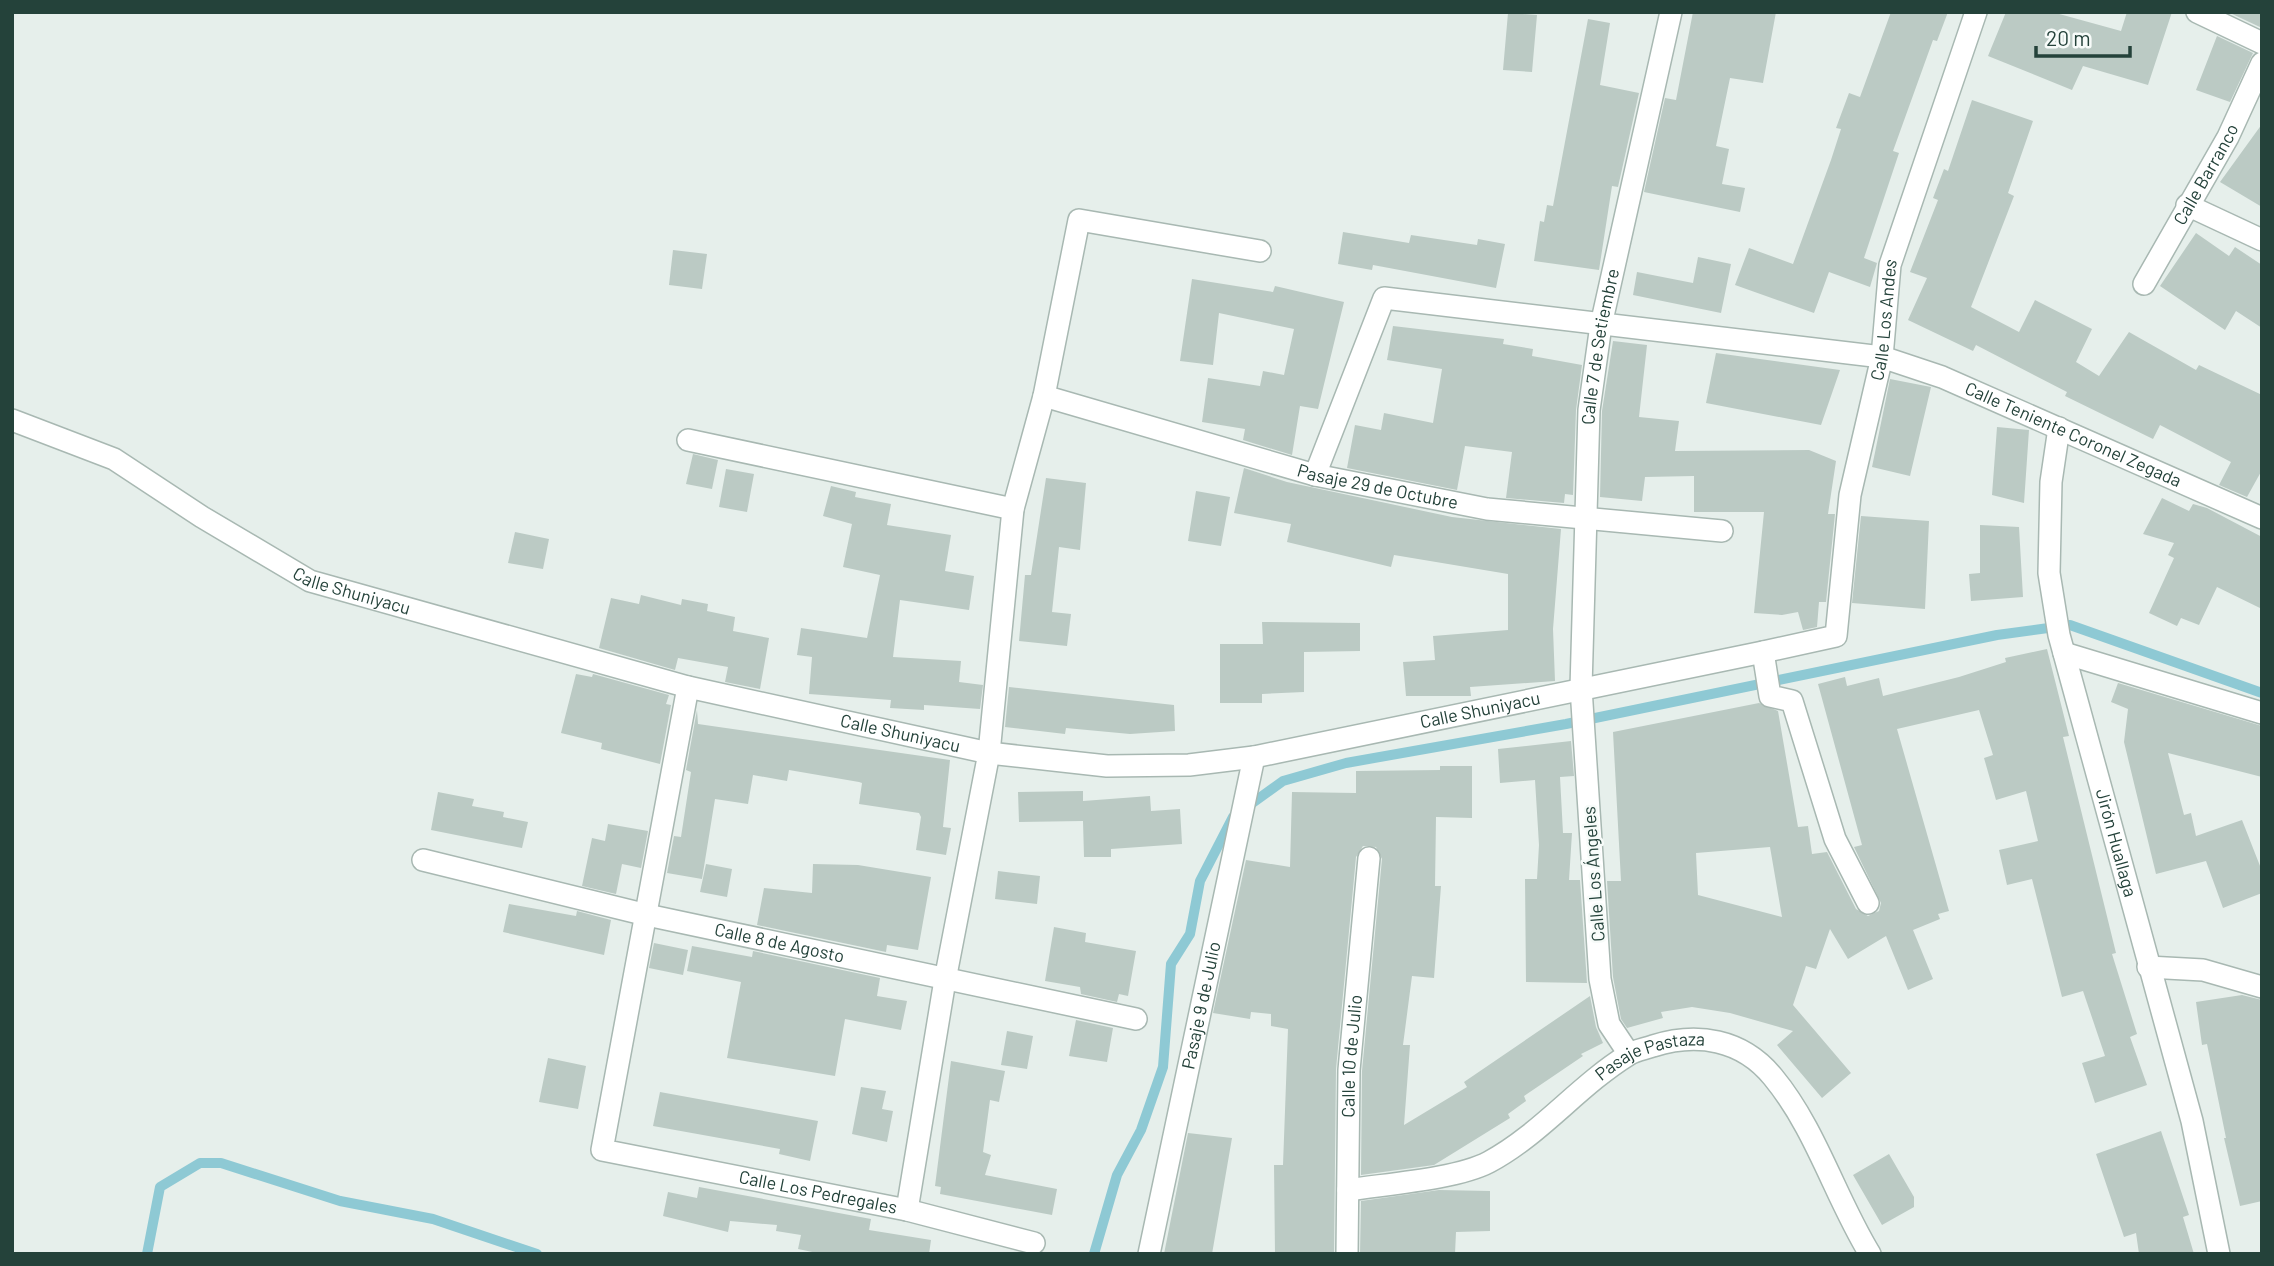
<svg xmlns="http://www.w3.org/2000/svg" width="2274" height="1266" font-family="Barlow,sans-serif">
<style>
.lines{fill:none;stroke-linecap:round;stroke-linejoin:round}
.stream{stroke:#8ec9d4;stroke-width:10}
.building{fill:#bbcac4;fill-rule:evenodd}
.minor-casing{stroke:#a8b8b2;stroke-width:24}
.minor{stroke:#fff;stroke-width:21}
.labels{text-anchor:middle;stroke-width:5;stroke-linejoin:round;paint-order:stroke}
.street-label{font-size:18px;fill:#24423a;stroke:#f7fbf9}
</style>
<rect width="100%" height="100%" fill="#e6efeb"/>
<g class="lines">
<!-- stream -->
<path class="stream" d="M147 1254 160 1187 200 1163H221L340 1201 433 1219 537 1254
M1094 1254 1117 1175 1141 1130 1163 1067 1171 964 1190 934 1200 881 1233 817 1283 781 1346 763 1566 724 1997 635 2070 625 2262 693"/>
</g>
<!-- building -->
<path class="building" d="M1693 12H1776L1763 83 1730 78 1716 146 1729 149 1722 184 1745 188 1740 212 1644 192 1665 98 1676 100Z
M1891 12H1948L1937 41 1933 40 1893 151 1899 153 1864 258 1877 263 1870 287 1829 272 1814 313 1735 285 1749 248 1793 264 1831 160 1841 129 1836 128 1849 93 1860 97Z
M2006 12H2052L2121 31 2127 12H2172L2148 85 2083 66 2072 90 1988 56Z
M2228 12H2262V28Z
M1508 13 1537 15 1532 72 1503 70Z
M1588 19 1610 23 1600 85 1639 93 1618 187 1612 186 1599 270 1534 261 1540 221 1544 222 1547 205 1553 206Z
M2217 36 2253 53 2230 102 2196 90Z
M1972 100 2033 121 2008 193 2014 196 1971 307 2019 332 2035 300 2092 329 2076 362 2099 376 2129 332 2196 370 2199 365 2262 395V470L2247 497 2219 485 2231 462 2160 425 2153 439 2065 396 2067 392 1976 345 1973 351 1908 320 1927 278 1910 272 1938 200 1933 198 1944 169 1948 171Z
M2262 124V207L2220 182Z
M1343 232 1409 243 1411 235 1477 245 1478 239 1505 244 1496 288 1373 265 1372 270 1338 264Z
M2196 233 2229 256 2235 247 2262 265V328L2236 311 2225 330 2160 286Z
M673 250 707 254 702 289 669 285Z
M1698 257 1731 264 1721 313 1633 295 1637 272 1693 283Z
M1192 279 1273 292 1275 286 1344 302 1318 409 1300 406 1292 455 1243 440 1245 429 1202 422 1208 378 1260 386 1263 371 1284 375 1294 329 1219 313 1213 365 1180 361Z
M1393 326 1504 339 1503 344 1533 349 1532 356 1582 365 1576 410 1573 495 1565 494 1564 503 1506 498 1512 452 1465 446 1457 490 1347 468 1355 425 1381 430 1384 413 1433 423 1442 369 1387 360Z
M1613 341 1647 345 1639 417 1679 421 1675 451 1809 450 1836 461 1828 514H1835L1826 602H1819L1817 627 1803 630 1798 612 1782 615 1754 613 1764 512H1694V476L1645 477 1642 501 1600 497 1602 411Z
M1716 353 1840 370 1821 425 1706 403Z
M1890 379 1931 387 1910 476 1872 467Z
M1997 427 2029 430 2024 503 1992 495Z
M693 454 718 460 712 489 686 484Z
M1244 468 1287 482 1452 517 1561 529 1553 629 1555 681 1470 687 1471 696H1406L1403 662 1435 660 1433 636 1508 630V574L1394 555 1391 567 1287 542 1291 524 1234 513Z
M726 469 754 474 747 512 719 507Z
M1046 478 1086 483 1080 550 1059 547 1052 612 1071 614 1067 646 1019 641 1025 575H1031Z
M831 486 856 492 855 497 891 504 887 525 951 535 945 571 974 576 969 610 900 600 893 657 961 661 959 682 983 685 980 709 924 705V710L890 708 891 700 809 694 812 657 797 655 801 628 867 638 880 575 843 567 852 524 823 516Z
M1196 491 1230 497 1221 546 1188 541Z
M2162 498 2189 511 2193 504 2207 508 2262 537V609L2217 587 2199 625 2181 618 2177 626 2149 613 2174 558 2168 555 2174 543 2143 534Z
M1861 516 1929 521 1925 609 1852 603Z
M1980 525 2019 527 2023 597 1971 601 1969 574 1980 573Z
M515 532 549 539 543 569 508 563Z
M641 595 681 605 682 599 708 604 707 611 735 617 733 631 769 638 760 689 725 682 728 667 678 658 675 670 599 648 611 598 639 604Z
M1262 622 1360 623V651L1304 652V692L1262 694V703H1220V644H1263Z
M2047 649 2069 736 2063 737 2116 953 2112 954 2137 1034 2130 1037 2147 1085 2095 1103 2082 1063 2105 1056 2083 991 2062 997 2032 879 2007 885 1999 850 2038 841 2026 791 1996 800 1984 758 1993 755 1979 710 1897 729 1949 911 1938 914 1940 919 1913 930 1933 979 1908 990 1886 936 1848 959 1830 929 1816 969 1806 966 1793 1005 1851 1073 1822 1098 1777 1045 1793 1031 1730 1013 1692 1007 1661 1012 1663 1018 1627 1028 1621 1019 1613 977 1607 881H1621L1613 732 1759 703 1778 711 1798 827 1808 826 1812 854 1827 852 1856 909 1868 916 1879 911 1881 903 1854 847 1862 845 1818 684 1845 677 1847 686 1879 678 1883 696 1959 677 2006 662 2005 658ZM1770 847 1782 917 1698 895 1696 853Z
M576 674 592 677 593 674 669 695 666 704 671 705 660 764 601 749 602 743 561 733Z
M2118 683 2262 726V777L2168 753 2184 815 2191 813 2196 836 2242 820 2262 871V893L2223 908 2206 861 2156 874 2124 742 2128 709 2111 702Z
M1009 687 1174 705 1175 731 1130 734 1066 728 1065 734 1005 727Z
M697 710 698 724 950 760 943 827 951 828 946 855 916 850 921 817 919 813 859 804 862 783 859 782 789 770 787 781 753 775 748 804 715 799 702 879 667 873 674 836 681 837 691 772 686 770Z
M1571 741 1574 776 1560 777 1563 833H1572L1569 880H1580L1587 983 1526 982 1525 879H1537L1539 845 1535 780 1500 783 1498 749Z
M1440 766H1472V818L1436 817 1435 886H1441L1434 978 1412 976 1403 1045H1410L1404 1125 1467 1087 1464 1082 1590 996 1596 1027 1603 1043 1581 1054 1583 1056 1524 1096 1526 1101 1508 1114 1510 1118 1434 1165 1361 1175 1362 1071 1382 859 1376 847 1363 846 1356 857 1336 1069 1334 1254H1275L1274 1165H1283L1288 1029 1271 1026V1014L1251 1012 1250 1019 1213 1013 1246 860 1290 867 1292 792 1356 793V771L1440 770Z
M1083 791V801L1150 796 1151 811 1180 809 1182 844 1111 849V857H1084L1083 821 1019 822 1018 792Z
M438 792 474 799 472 806 504 812 503 817 528 822 522 848 431 830Z
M608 824 648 831 641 868 622 864 616 894 582 886 592 838 605 841Z
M706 864 732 869 727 897 700 892Z
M813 864 858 865 931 877 918 950 887 945 886 952 757 925 764 888 812 893Z
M998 871 1040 876 1037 904 995 899Z
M509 904 576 916 577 911 611 920 604 955 503 932Z
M1054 927 1086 933 1085 942 1136 951 1128 996 1119 994 1117 1002 1081 994 1080 987 1045 981Z
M654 943 688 950 683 975 649 968Z
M692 946 752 957 753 951 880 978 877 996 907 1001 901 1030 845 1019 835 1076 727 1058 741 982 687 971Z
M2242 995 2262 1000V1201L2240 1206 2224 1138H2226L2207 1044 2202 1045 2196 1002Z
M1076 1020 1113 1028 1107 1062 1069 1056Z
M1007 1031 1033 1036 1027 1069 1001 1065Z
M548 1058 586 1066 578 1109 539 1102Z
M951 1061 1005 1071 999 1102 990 1100 983 1152 991 1155 985 1175 1057 1189 1052 1215 940 1194 941 1187 935 1186Z
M861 1087 886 1091 882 1109 893 1111 887 1142 852 1134Z
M660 1092 818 1121 810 1161 779 1154 780 1149 653 1126Z
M2161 1131 2189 1215 2183 1217 2194 1254H2139L2136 1233 2124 1237 2096 1154Z
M1188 1133 1232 1138 1212 1254H1164Z
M1889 1154 1914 1197V1207L1882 1225 1853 1175Z
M699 1187 871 1219 869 1230 931 1240 929 1254H822L798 1249 801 1235 776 1231 777 1225 730 1221 728 1232 663 1216 668 1192 697 1198Z
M1439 1190 1490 1191V1231L1456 1232 1455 1254H1360L1361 1201Z"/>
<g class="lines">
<defs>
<g id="minor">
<path d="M2197 12 2262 43"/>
<path d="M2187 205 2262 240"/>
<path id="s1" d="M2144 284 2228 137 2262 63"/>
<path id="s2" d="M1044 396 1315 475 1487 509 1722 531"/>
<path id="s3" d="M12 420 114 459 202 517 310 581 688 687 989 753 1107 766 1189 765 1254 757 1763 652 1836 636 1850 495 1882 357 1890 265 1976 12"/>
<path id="s4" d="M2059 428 2051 482 2049 573 2059 635 2192 1121 2219 1254"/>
<path d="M688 440 1013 509"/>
<path id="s5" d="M1315 475 1384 298 1882 357 1942 377 2262 518"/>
<path d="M1763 652 1770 696 1792 701 1835 839 1868 903"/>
<path d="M2064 653 2262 713"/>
<path id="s6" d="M688 687 602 1150 907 1210 1034 1243"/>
<path id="s7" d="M423 860 647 915 1136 1019"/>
<path d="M2148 967 2203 970 2262 987"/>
<path id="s8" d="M1629 1054 1609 1024 1600 979 1581 688 1589 410 1601 325 1671 12"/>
<path id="s9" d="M1348 1190C1386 1184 1457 1179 1489 1162 1541 1134 1578 1086 1628 1055 1635 1050 1645 1049 1653 1046 1697 1032 1742 1039 1773 1077 1816 1129 1835 1197 1870 1254"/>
<path d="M907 1210 945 980 989 753 1013 509 1044 396 1079 220 1260 251"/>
<path id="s10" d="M1149 1254 1254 757"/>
<path id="s11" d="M1347 1254 1349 1070 1369 858"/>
</g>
</defs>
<!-- minor casing -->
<use href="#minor" class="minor-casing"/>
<!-- minor -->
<use href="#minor" class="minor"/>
</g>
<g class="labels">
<!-- street labels -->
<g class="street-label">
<text dy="6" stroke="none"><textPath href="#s1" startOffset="126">Calle Barranco</textPath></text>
<text dy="6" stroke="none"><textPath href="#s3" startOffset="2222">Calle Los Andes</textPath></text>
<text dy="6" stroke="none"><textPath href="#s8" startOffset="716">Calle 7 de Setiembre</textPath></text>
<text dy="6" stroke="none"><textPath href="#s5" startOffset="898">Calle Teniente Coronel Zegada</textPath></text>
<text dy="6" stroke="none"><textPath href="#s2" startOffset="346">Pasaje 29 de Octubre</textPath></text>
<text dy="6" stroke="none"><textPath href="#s3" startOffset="383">Calle Shuniyacu</textPath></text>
<text dy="6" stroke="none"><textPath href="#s3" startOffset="1538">Calle Shuniyacu</textPath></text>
<text dy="6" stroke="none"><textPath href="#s3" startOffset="950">Calle Shuniyacu</textPath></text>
<text dy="6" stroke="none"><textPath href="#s4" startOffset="424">Jirón Huallaga</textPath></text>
<text transform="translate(1594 874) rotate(-94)" y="6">Calle Los Ángeles</text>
<text dy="6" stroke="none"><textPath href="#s7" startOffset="366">Calle 8 de Agosto</textPath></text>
<text dy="6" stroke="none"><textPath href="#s10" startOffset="254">Pasaje 9 de Julio</textPath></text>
<text dy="6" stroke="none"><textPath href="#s11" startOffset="198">Calle 10 de Julio</textPath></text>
<text dy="6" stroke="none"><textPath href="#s9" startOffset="341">Pasaje Pastaza</textPath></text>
<text dy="6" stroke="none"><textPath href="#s6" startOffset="691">Calle Los Pedregales</textPath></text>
</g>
</g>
<!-- border -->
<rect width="2274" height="1266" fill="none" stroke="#24423a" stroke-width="28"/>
<!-- scale -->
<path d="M2036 46v10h94v-10" fill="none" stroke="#24423a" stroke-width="3.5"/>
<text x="2046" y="46" font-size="21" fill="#24423a" stroke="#f7fbf9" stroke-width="5" paint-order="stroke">20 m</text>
</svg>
